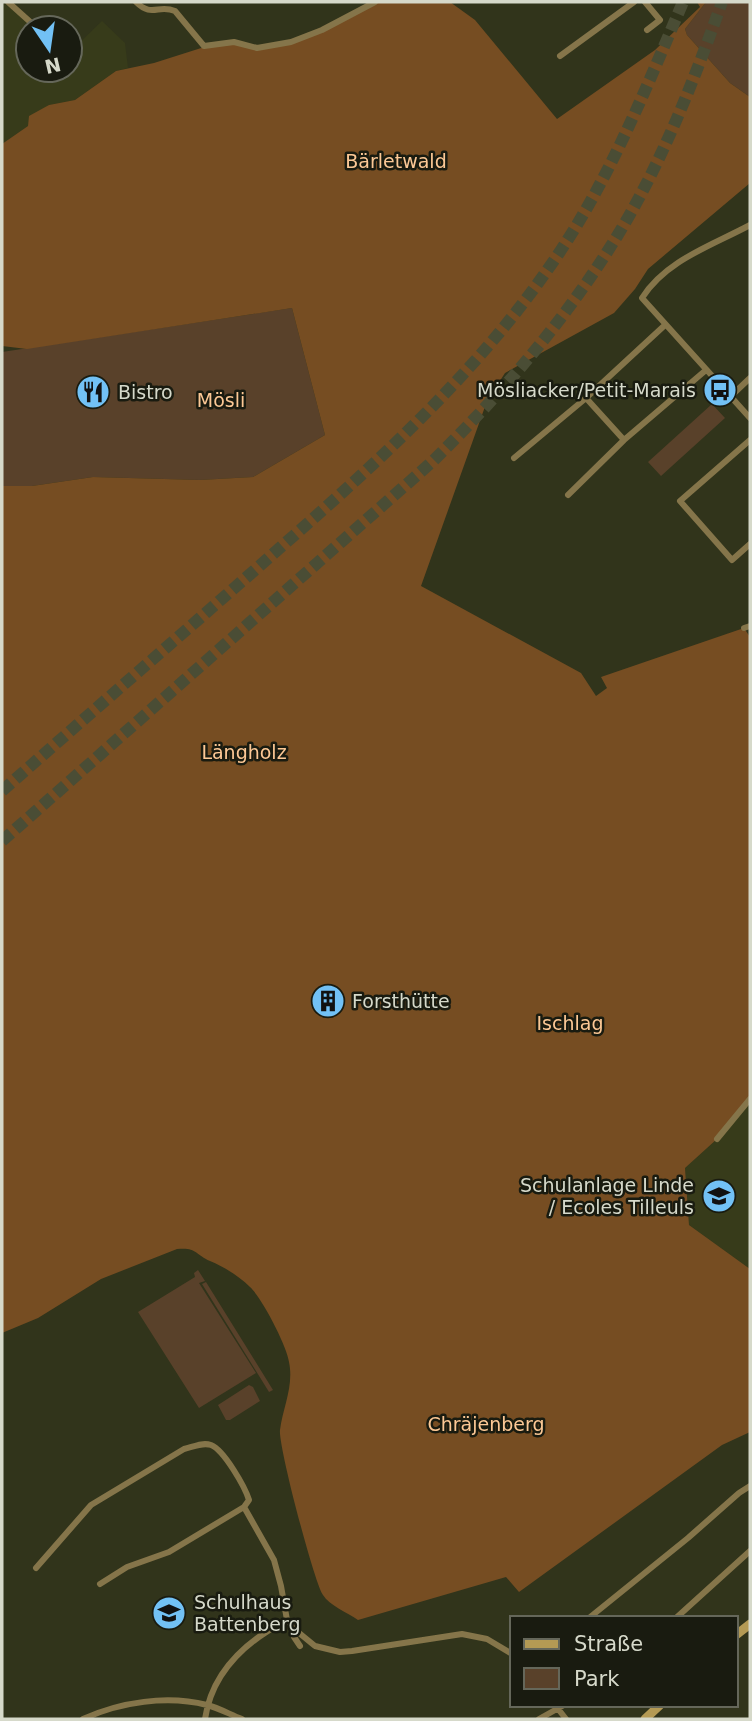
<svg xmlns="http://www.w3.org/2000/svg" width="752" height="1721" font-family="'DejaVu Sans',sans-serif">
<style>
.built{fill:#373b1a}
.green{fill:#59412a}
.forest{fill:#764d22}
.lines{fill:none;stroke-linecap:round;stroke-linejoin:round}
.motorway-tunnel{stroke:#4a4d35;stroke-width:12;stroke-dasharray:12 6;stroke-linecap:butt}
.minor{stroke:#85754a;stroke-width:6}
.secondary{stroke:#b49a54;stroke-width:9}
.labels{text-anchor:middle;stroke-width:5;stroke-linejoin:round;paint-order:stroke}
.park-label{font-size:19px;fill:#fcc895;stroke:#191b10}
.poi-label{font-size:19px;fill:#d6d9ca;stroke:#191b10;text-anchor:start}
</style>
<rect width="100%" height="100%" fill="#31341b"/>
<!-- built -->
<path class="built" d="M2 2H8L37 28H28V70H70V52L102 21 125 43 128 68 116 71 75 100 49 105 28 126 2 144Z
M750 1099V1269L689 1225 685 1168 717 1139Z"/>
<!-- green -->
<path class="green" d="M706 2H750V97L730 83 687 35 685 29Z
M292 308 325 435 253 477 200 480 93 477 32 486H2V352Z
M712 404 725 418 661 476 648 462Z
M198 1270 205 1281 199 1283 256 1373 199 1408 138 1312 195 1277 194 1273Z
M206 1282 273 1390 269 1392 202 1284Z
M249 1385 253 1387 260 1401 230 1420H226L218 1405Z"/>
<!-- forest -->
<path class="forest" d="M375 2H450L475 20 557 119 655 50 700 7 697 2H706L685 29 687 35 730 83 750 97V183L648 269 635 289 614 313 505 373 487 401 421 586 581 673 596 696 607 688 601 677 744 628 750 637V1099L717 1139 685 1168 689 1225 750 1269V1432L722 1445 519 1592 506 1577 358 1620C348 1613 329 1605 323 1595 314 1582 278 1445 280 1430 283 1407 294 1386 289 1362 287 1346 262 1298 250 1287 239 1276 224 1267 210 1261 195 1254 196 1247 177 1249L101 1279 38 1318 2 1333V486H32L93 477 200 480 253 477 325 435 292 308 27 349 2 346V144L28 126 29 116 49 105 75 100 116 71 154 63 220 42 257 48 291 42Z"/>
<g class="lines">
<!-- motorway-tunnel -->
<path class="motorway-tunnel" d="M2 791C97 707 194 624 290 539 390 451 487 362 561 250 612 173 647 86 683 2
M2 841 433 461C508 387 576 308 629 216 667 149 696 75 722 2"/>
<!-- minor -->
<path class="minor" d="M8 2 37 28
M136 2C152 18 158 4 175 11L204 46 234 42 257 48 291 42 322 30 375 2
M645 2 660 20 647 30
M560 56 634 2
M750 225C713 245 666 260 642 298L750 418
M731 396 750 378
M586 398 624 440
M750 440 680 501 732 560 750 544
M514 458 586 398 665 325
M568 495 624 440 706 370
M744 628 750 626
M717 1139 750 1099
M36 1568 91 1505 184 1449C193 1447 202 1442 211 1445 224 1450 245 1487 249 1500L244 1507 274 1560 281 1586 287 1620 293 1628 315 1646 340 1652 352 1651 462 1634 487 1639 512 1654
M100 1584 127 1567 169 1552 244 1507
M589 1618 688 1538 739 1493 750 1486
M676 1618 750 1551
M293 1628 294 1637 300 1646
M555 1705 566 1719
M83 1719C120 1702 167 1695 207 1705 219 1708 231 1715 242 1719
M205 1719C212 1672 246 1641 287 1620
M539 1719 564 1705"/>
<!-- secondary -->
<path class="secondary" d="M736 1635 750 1624
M645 1719 660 1705"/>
</g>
<!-- icons -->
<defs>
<symbol id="bus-disc" viewBox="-11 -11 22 22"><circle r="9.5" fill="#72c1f5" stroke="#191b10"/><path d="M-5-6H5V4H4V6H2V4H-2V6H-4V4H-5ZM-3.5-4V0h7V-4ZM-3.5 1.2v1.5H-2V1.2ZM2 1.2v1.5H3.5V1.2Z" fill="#111"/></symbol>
<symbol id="restaurant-disc" viewBox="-11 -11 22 22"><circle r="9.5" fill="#72c1f5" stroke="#191b10"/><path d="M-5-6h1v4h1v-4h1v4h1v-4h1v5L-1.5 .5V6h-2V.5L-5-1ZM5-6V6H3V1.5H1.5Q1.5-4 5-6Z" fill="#111"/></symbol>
<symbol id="building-disc" viewBox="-11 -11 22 22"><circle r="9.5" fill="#72c1f5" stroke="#191b10"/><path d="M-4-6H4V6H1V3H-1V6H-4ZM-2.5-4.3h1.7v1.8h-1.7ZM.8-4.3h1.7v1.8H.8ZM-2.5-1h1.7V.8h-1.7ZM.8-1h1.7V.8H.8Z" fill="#111"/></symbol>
<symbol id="school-disc" viewBox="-11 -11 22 22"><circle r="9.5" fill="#72c1f5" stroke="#191b10"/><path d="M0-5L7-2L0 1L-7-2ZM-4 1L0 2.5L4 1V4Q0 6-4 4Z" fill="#111"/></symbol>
</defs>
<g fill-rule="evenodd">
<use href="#bus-disc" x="701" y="371" width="38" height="38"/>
<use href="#restaurant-disc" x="74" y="373" width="38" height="38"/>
<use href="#building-disc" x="309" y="982" width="38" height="38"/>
<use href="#school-disc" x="700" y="1177" width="38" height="38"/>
<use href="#school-disc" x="150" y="1594" width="38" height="38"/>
</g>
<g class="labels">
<!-- park labels -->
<g class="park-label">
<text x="396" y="168">Bärletwald</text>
<text x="221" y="407">Mösli</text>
<text x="244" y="759">Längholz</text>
<text x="570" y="1030">Ischlag</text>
<text x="486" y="1431">Chräjenberg</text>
</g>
<!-- poi labels -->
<g class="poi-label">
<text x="696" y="397" text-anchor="end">Mösliacker/Petit-Marais</text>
<text x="118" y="399">Bistro</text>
<text x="352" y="1008">Forsthütte</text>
<text x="694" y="1192" text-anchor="end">Schulanlage Linde<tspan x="694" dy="22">/ Ecoles Tilleuls</tspan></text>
<text x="194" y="1609">Schulhaus<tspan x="194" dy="22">Battenberg</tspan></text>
</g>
</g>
<!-- border -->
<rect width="752" height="1721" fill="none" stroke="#d6d9ca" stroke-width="7"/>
<!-- legend -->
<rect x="510" y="1616" width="228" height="91" fill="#191b10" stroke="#65675a" stroke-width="2"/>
<rect x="524" y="1639" width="35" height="10" fill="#b49a54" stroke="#65675a" stroke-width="2"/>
<text x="574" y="1651" font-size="21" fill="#d6d9ca">Straße</text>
<rect x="524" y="1668" width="35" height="21" fill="#59412a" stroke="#65675a" stroke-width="2"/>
<text x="574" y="1686" font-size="21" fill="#d6d9ca">Park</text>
<!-- north arrow -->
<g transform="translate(49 49) rotate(167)"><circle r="33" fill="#191b10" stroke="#65675a" stroke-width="2"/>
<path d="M0-5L12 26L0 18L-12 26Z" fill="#72c1f5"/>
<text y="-10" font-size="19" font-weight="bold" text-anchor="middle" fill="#d6d9ca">N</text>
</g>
</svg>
